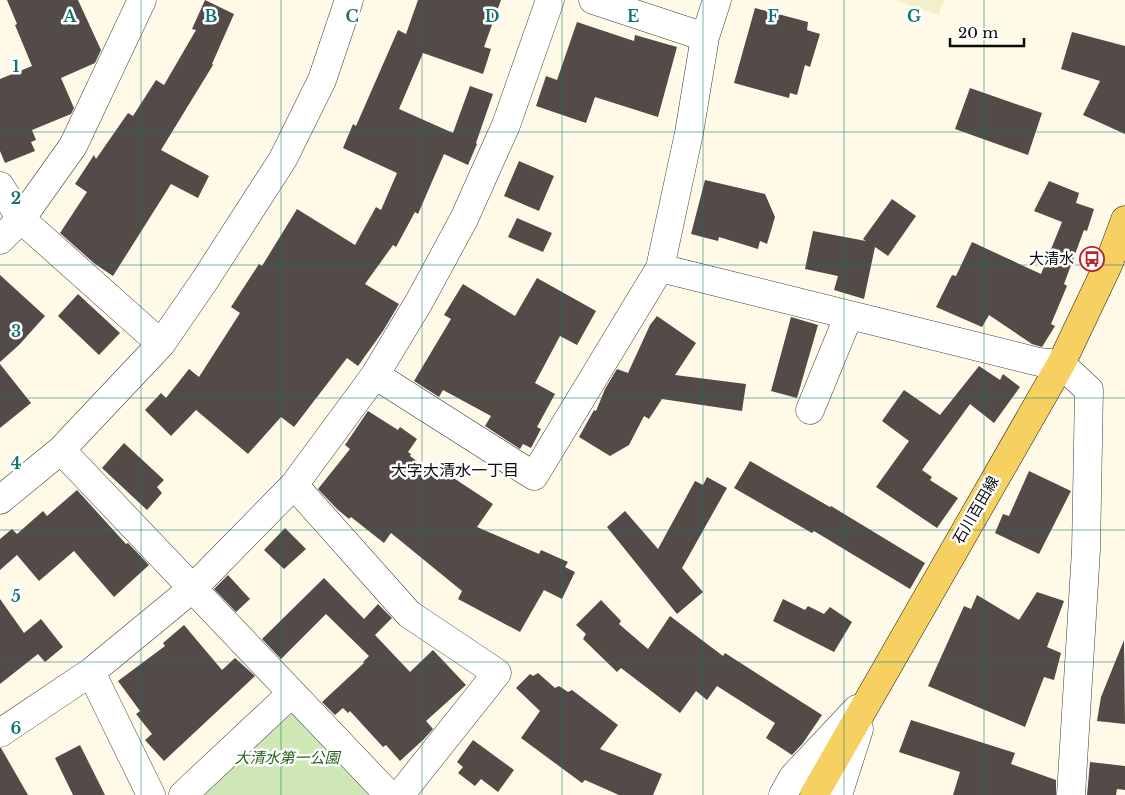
<svg xmlns="http://www.w3.org/2000/svg" width="1125" height="795" font-family="'Libre Baskerville','Noto Sans JP',serif">
<style>
.farmland{fill:#f3efca}
.green{fill:#cee7b4}
.building{fill:#534b47}
.lines{fill:none;stroke-linecap:round;stroke-linejoin:round}
.minor-casing{stroke:#3d3d3d;stroke-width:29}
.major-casing{stroke:#1b1b1b;stroke-width:29}
.minor{stroke:#fff;stroke-width:28}
.major{stroke:#f6d161;stroke-width:28}
.grid{fill:none;stroke:#0f766e;stroke-width:1;stroke-opacity:0.55}
.labels{text-anchor:middle;stroke-width:5;stroke-linejoin:round;paint-order:stroke}
.poi-label{font-size:15px;fill:#0a0a0a;stroke:#fff;text-anchor:end}
.street-label{font-size:15px;fill:#0a0a0a;stroke:#fff}
.park-label{font-size:15px;font-style:italic;fill:#2b5f1d;stroke:#fff}
.neighbourhood-label{font-size:16px;fill:#0a0a0a;stroke:#fff}
.grid-label{font-size:16px;text-anchor:middle;font-weight:bold;fill:#0f766e;stroke:#fff;stroke-width:5;stroke-linejoin:round;paint-order:stroke}
</style>
<rect width="100%" height="100%" fill="#fffae8"/>
<!-- farmland -->
<path class="farmland" d="M894 0H944L939 15Z"/>
<!-- green -->
<path class="green" d="M283 712 294 714 372 795H191Z"/>
<!-- building -->
<path class="building" d="M7 0H78L101 50 95 63 61 78 74 108 71 114 32 130 36 140 31 142 35 151 5 163 0 151V79L32 66 15 25 17 24Z
M205 0 234 14 212 64 213 65 161 150 209 176 198 198 171 184 113 276 95 264 60 233 87 192 75 184 94 155 96 159 128 113 133 116 156 80 164 85 196 30 192 29Z
M418 0H501L484 47 491 49 483 74 423 53 399 109 453 133 470 86 493 94 476 143 477 144 468 165 444 154 418 214 415 212 396 247 393 245 365 284 399 304 383 331 358 366 347 358 294 427 281 417 248 454 196 410 171 436 145 410 161 393 166 398 189 369 199 377 240 313 231 307 259 264 262 266 297 209 355 245 376 207 381 210 397 173 343 148 353 124 356 126 398 30 406 34Z
M755 8 808 22 807 30 820 34 810 67 805 65 797 95 790 93 789 98 734 83Z
M577 22 634 41 635 35 677 47 658 117 595 97 586 123 536 106 546 76 557 80Z
M1072 32 1125 46V134L1083 115 1100 81 1061 69Z
M970 88 1042 113 1028 155 955 129Z
M519 161 554 176 539 211 504 196Z
M705 180 765 194 775 217 767 244 760 241 758 249 719 237 718 241 691 234Z
M1049 181 1079 193 1076 203 1094 209 1087 231 1084 230 1064 284 1067 286 1051 324 1055 326 1042 347 1032 344 989 315 982 327 936 307 952 275 956 276 972 242 1041 274 1062 222 1034 211Z
M892 199 916 216 888 256 875 247 864 299 834 290 838 276 805 269 813 231 866 241 863 239Z
M517 218 552 233 543 252 508 237Z
M0 275 45 316 19 345 0 362Z
M537 278 596 311 577 345 560 336 535 383 555 394 537 427 541 429 531 448 523 444 520 449 485 426 491 416 443 390 439 397 414 381 451 319 444 315 463 284 515 316Z
M78 294 120 333 99 355 58 316Z
M657 316 696 343 675 375 746 384 742 411 662 399 649 419 644 416 629 445 610 456 579 437 594 410 596 411 605 389 617 369 628 373 650 325Z
M791 317 818 325 797 398 771 391Z
M0 364 31 403 0 428Z
M979 366 1000 380 1003 374 1020 387 994 423 970 404 922 470 932 477 930 480 958 498 937 528 876 487 909 441 882 421 904 390 940 415Z
M368 411 398 430 400 427 417 439 408 452 411 454 410 456 441 479 446 473 493 504 477 527 539 554 541 550 568 562 565 567 575 572 562 599 544 590 520 632 458 599 462 591 391 533 384 543 351 517 349 519 337 509 318 489 350 449 345 445Z
M124 443 164 480 157 487 162 493 147 510 102 468Z
M750 461 830 507 831 506 925 563 910 589 814 531 812 533 734 488Z
M1029 471 1071 491 1039 554 995 533 1003 514 1009 516Z
M707 477 727 488 682 568 703 592 677 614 607 527 625 511 658 549 695 481 703 485Z
M77 490 126 544 128 543 149 565 114 597 74 551 39 581 17 555 0 570V539L12 529 17 534 43 511 47 516Z
M285 528 306 549 284 569 264 550Z
M228 575 250 599 236 612 214 589Z
M324 578 364 619 378 604 392 618 375 635 410 672 433 650 466 685 426 721 433 729 424 739 400 761 386 745 383 747 350 711 348 713 343 708 335 715 322 702 364 663 363 662 369 656 326 614 281 659 262 639Z
M1037 592 1064 601 1047 647 1061 653 1054 680 1044 677 1025 727 928 686 964 606 971 609 977 595 1019 620Z
M0 599 24 633 41 619 63 647 45 662 38 654 0 684Z
M783 599 805 610 808 606 824 614 830 607 852 622 834 652 773 621Z
M601 600 621 621 619 624 648 649 670 616 723 656 725 653 822 715 803 743 792 755 766 738 775 723 717 686 707 700 696 691 680 713 621 668 617 672 583 639 586 634 576 625Z
M184 625 222 670 235 658 255 676 164 761 145 740 152 734 136 714 140 711 118 681 165 646 163 643Z
M1124 640 1125 724 1097 721 1101 697Z
M538 673 555 688 559 686 568 692 572 690 618 725 600 749 662 774 653 795H619L585 780 582 783 521 738 540 711 516 688 530 674 533 676Z
M911 720 1015 753 1011 764 1056 780V795H953L960 772 899 752Z
M473 740 514 770 498 792 481 779 475 786 458 773 463 767 457 762Z
M80 745 105 795H73L55 758Z
M0 748H1L28 795H0Z
M1090 762 1125 766V790L1117 789 1116 795H1087Z"/>
<g class="lines">
<defs>
<path id="minor" d="M705 37 717 0
M0 186 21 219 161 344
M0 240 21 219 73 146 142 0
M660 268 1039 362 1061 364 1089 390 1086 550 1071 795
M375 375 534 476 660 268 689 133 705 37 593 0
M810 410 849 315
M61 450 389 795
M294 485 409 614 497 673 400 795
M0 500 61 450 161 344 205 280 283 159 322 80 349 0
M91 672 193 588 294 485 375 375 419 302 464 219 506 125 550 0
M0 733 91 672 151 795
M183 795 292 693
M783 795 793 777 857 709
M838 795 859 729"/>
<path id="major" d="M814 795 1061 364 1109 263 1125 220"/>
</defs>
<!-- minor casing -->
<use href="#minor" class="minor-casing"/>
<!-- major casing -->
<use href="#major" class="major-casing"/>
<!-- minor -->
<use href="#minor" class="minor"/>
<!-- major -->
<use href="#major" class="major"/>
</g>
<!-- grid -->
<path class="grid" d="M141 0V795M281 0V795M422 0V795M562 0V795M703 0V795M844 0V795M984 0V795M0 132H1125M0 265H1125M0 398H1125M0 530H1125M0 662H1125"/>
<!-- icons -->
<defs>
<symbol id="bus-ring" viewBox="-11 -11 22 22"><circle r="9.5" fill="#fff" stroke="#b6262e" stroke-width="1.5"/><path d="M-5-6H5V4H4V6H2V4H-2V6H-4V4H-5ZM-3.5-4V0h7V-4ZM-3.5 1.2v1.5H-2V1.2ZM2 1.2v1.5H3.5V1.2Z" fill="#b6262e"/></symbol>
</defs>
<g fill-rule="evenodd">
<use href="#bus-ring" x="1078" y="245" width="28" height="28"/>
</g>
<g class="labels">
<!-- poi labels -->
<g class="poi-label">
<text x="1074" y="264">大清水</text>
</g>
<!-- street labels -->
<g class="street-label">
<text transform="translate(976 510) rotate(-60)" y="5">石川百田線</text>
</g>
<!-- park labels -->
<g class="park-label">
<text x="287" y="763">大清水第一公園</text>
</g>
<!-- neighbourhood labels -->
<g class="neighbourhood-label">
<text x="455" y="476">大字大清水一丁目</text>
</g>
</g>
<g class="grid-label">
<text x="70" y="22">A</text>
<text x="211" y="22">B</text>
<text x="352" y="22">C</text>
<text x="492" y="22">D</text>
<text x="633" y="22">E</text>
<text x="773" y="22">F</text>
<text x="914" y="22">G</text>
<text x="16" y="72">1</text>
<text x="16" y="204">2</text>
<text x="16" y="337">3</text>
<text x="16" y="469">4</text>
<text x="16" y="602">5</text>
<text x="16" y="734">6</text>
</g>
<!-- scale -->
<path d="M950 38v8h74v-8" fill="none" stroke="#0a0a0a" stroke-width="2.5"/>
<text x="958" y="38" font-size="15" fill="#0a0a0a" stroke="#ffffff" stroke-width="4" paint-order="stroke">20 m</text>
</svg>
